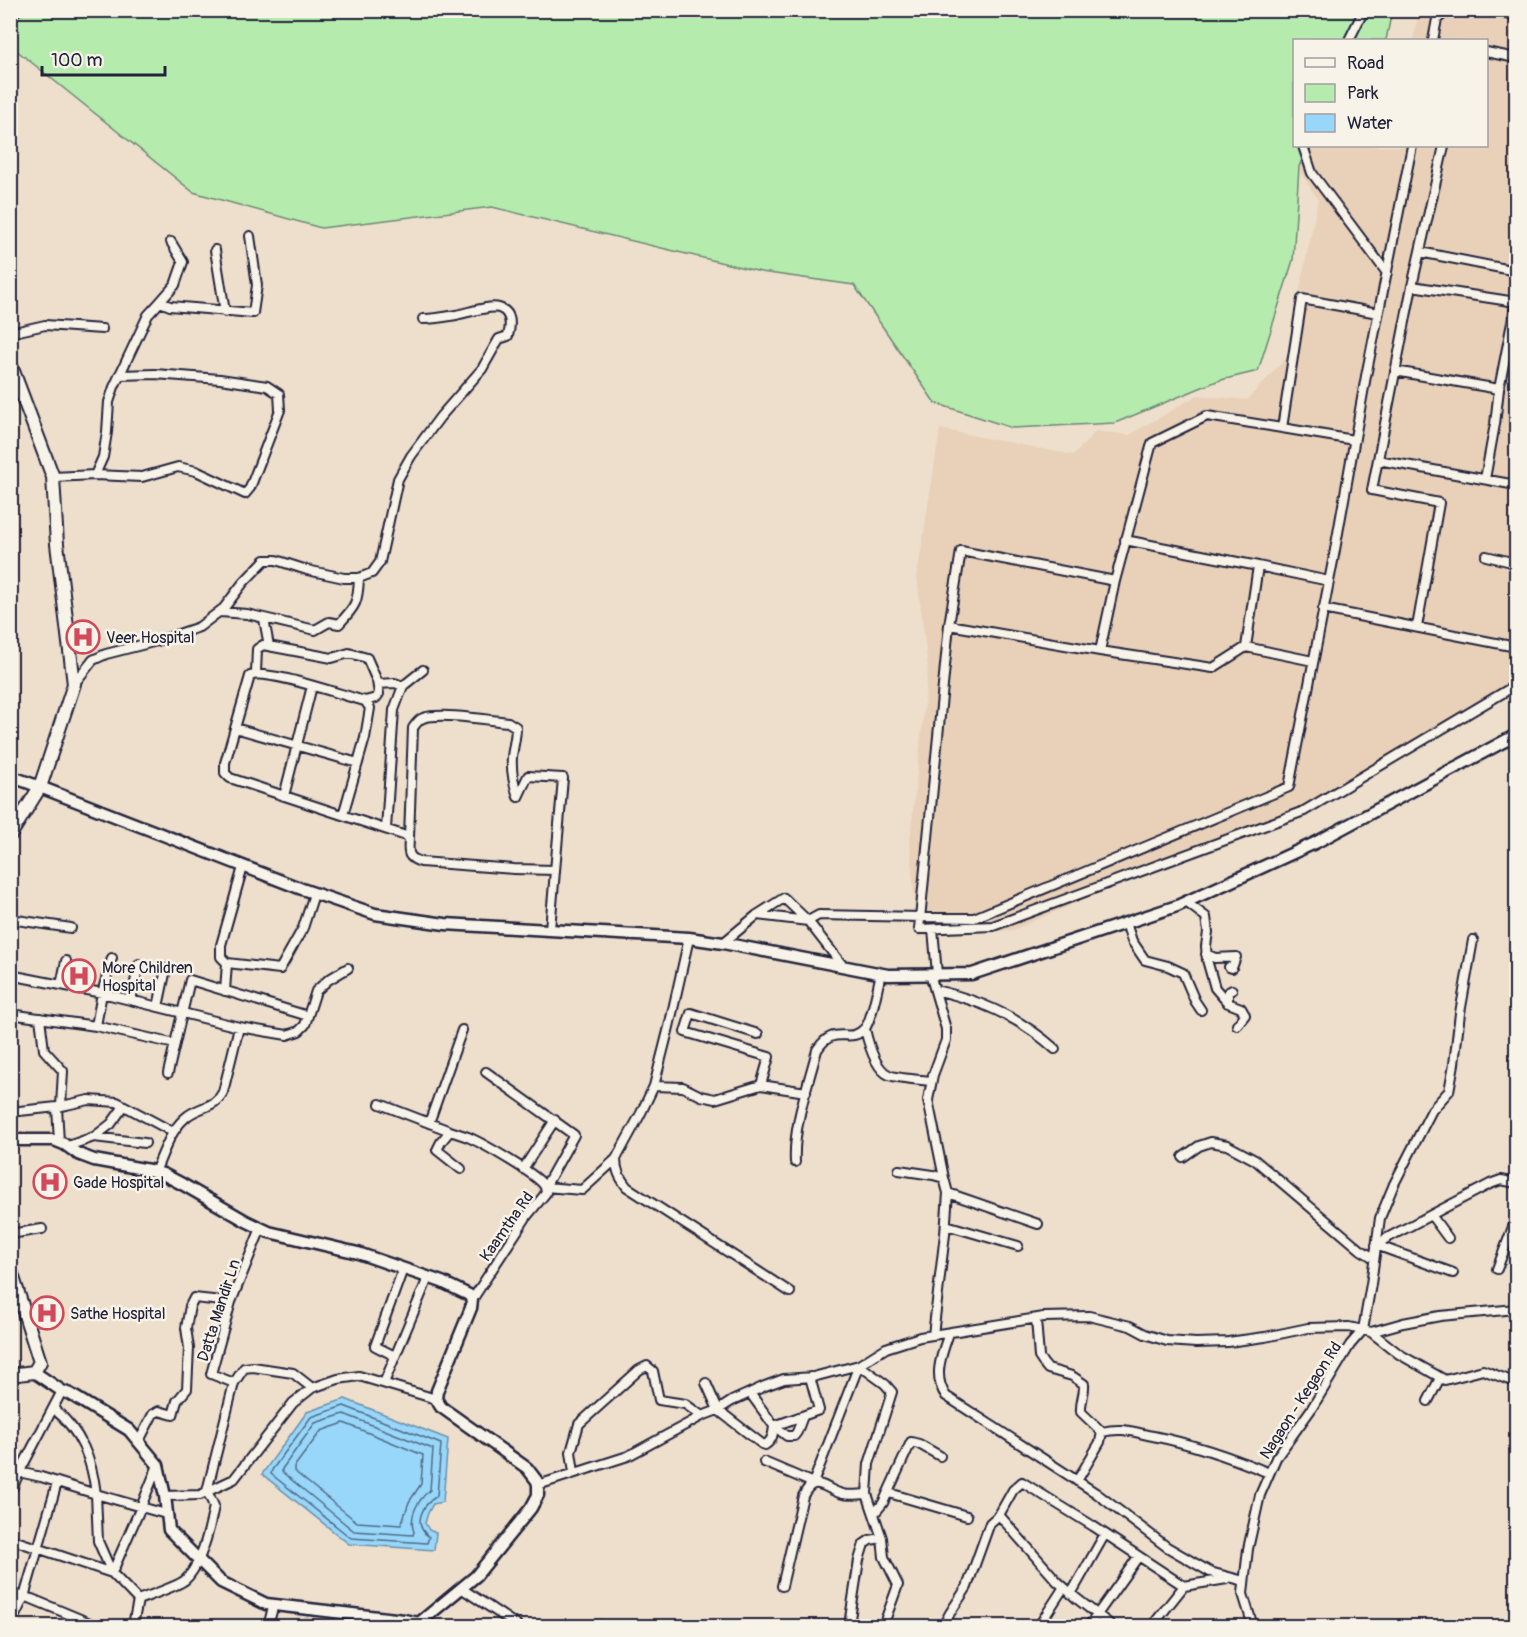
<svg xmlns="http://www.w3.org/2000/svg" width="1527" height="1637" font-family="Pangolin,sans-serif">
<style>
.built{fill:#e8d1b8}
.green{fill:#b5ecae;stroke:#6c8774;stroke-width:1.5}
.water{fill:#98d7f9;stroke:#698fad;stroke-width:1.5}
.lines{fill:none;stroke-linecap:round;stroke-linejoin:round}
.shore{stroke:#516a87;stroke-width:1.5}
.minor-casing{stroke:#22223b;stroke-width:12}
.tertiary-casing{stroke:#22223b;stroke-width:15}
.secondary-casing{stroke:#22223b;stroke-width:15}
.primary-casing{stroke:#22223b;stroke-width:16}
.minor{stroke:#f7f3e8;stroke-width:8}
.tertiary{stroke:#f7f3e8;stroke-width:10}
.secondary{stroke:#f7f3e8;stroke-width:10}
.primary{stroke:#f7f3e8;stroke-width:12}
.labels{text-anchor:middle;stroke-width:5;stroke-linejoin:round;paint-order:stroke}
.poi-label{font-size:16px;fill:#22223b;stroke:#f7f3e8;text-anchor:start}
.street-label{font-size:16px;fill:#22223b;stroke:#f7f3e8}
</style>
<rect width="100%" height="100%" fill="#eedfcc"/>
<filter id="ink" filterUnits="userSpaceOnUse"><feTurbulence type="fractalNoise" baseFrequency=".0167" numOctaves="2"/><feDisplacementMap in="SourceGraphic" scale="12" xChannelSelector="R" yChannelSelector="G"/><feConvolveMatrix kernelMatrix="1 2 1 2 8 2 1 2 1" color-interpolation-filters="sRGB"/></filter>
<g filter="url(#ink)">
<!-- built -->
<path class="built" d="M1419 11H1516V687L1411 750 1293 811 1013 930 917 937 910 840 928 669 917 576 940 429 1074 455 1096 431 1129 435 1198 395 1247 400 1286 358 1318 199 1301 174 1299 146H1486V40H1413Z"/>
<!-- green -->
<path class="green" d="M10 11H1392L1386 40H1294V146H1307L1299 167 1293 260 1258 371 1217 381 1115 423 1012 428 935 403 854 285 761 272 492 207 321 228 193 192 11 46Z"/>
<!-- water -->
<path class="water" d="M345 1399 448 1439 443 1502 433 1504 428 1513 425 1523 429 1530 436 1533 434 1550 349 1544 262 1474 307 1412Z"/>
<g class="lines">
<!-- shore -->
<path class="shore" d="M344 1406 441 1444 437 1496C422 1505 412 1524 429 1537L427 1543 351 1538 271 1474 272 1470 311 1417Z
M344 1414 433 1449 430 1490C418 1500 408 1516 414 1532L413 1535 354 1531 282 1472V1469L315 1423Z
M344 1423 423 1455 421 1484 409 1502 401 1525 357 1522 294 1471V1467L321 1431Z"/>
<defs>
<path id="minor" d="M1481 10 1516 15
M10 17 17 10
M1437 19 1449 10
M1349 40 1364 10
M1433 40 1437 19 1435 10
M1486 52 1516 58
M1303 146 1312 173 1387 273
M215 250 225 312
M1420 252 1516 271
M1412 286 1516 302
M160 302 175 285 183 262 171 242
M10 333 45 325 102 329
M1395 371 1499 389
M1282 428 1354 440
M1378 460 1516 485
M95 475 103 457 107 432 109 402 114 387 148 315 160 302 170 306 253 313 257 285 250 236
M53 477 95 475 142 477 178 467 196 471 245 494 250 488 280 410 279 394 267 386 220 379 155 374 119 375
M1485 479 1495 424 1499 389 1516 302
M1125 540 1258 566 1246 647
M1486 556 1516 563
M1258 566 1329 581
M1115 581 1152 443 1207 416 1282 428 1302 299 1378 313
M1323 609 1516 647
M220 612 247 614 315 630 329 622 339 624C356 606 358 602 359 578
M264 619 269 646
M949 625 1100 651 1213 668 1246 647 1313 661
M1417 627 1439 503 1372 490 1412 286 1444 146
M1100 651 1115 581 961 551 949 625 919 929 993 926 1304 811 1516 685
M256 673 257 649 263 645 332 658 349 653 367 658 377 681 379 694 376 698 365 701
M74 684 93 660 106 654 161 640 199 627 224 608 243 583 265 560H276L307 570 344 578H359L372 573 380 562 398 479 411 456 440 417 482 369 499 339 508 336C511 325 512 312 499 308 489 305 467 313 456 315 445 317 434 319 423 319
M378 684 395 683 403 686
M235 728 358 763
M284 796 312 686
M343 815 365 738 370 708 365 701C344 696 266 668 250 676L225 763V773L230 778 409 837
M386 829 394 710 403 686 423 670
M1186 902 1206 917 1208 932 1206 946 1207 960 1215 988 1228 1003 1241 1008 1245 1015 1237 1025
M757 915 808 921 819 915 974 918 1289 787 1333 561 1366 376 1412 146
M10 919 71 928
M1126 923 1132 941 1145 960 1168 966 1183 973 1195 1001 1201 1010
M550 929 563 778 528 776 518 797C514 785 511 771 512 757 513 747 516 738 516 727L508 722C488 720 441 712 423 718 418 720 416 724 413 728L409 837C409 851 405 857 421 862L514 869 555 870
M933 929 937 974
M1473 940 1460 1013 1454 1064 1449 1091 1432 1110 1394 1184 1380 1218 1371 1284 1363 1330 1371 1332 1403 1323 1440 1316 1516 1309
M723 943 757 915 784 898 808 921 843 966
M1206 954 1215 958 1236 957 1232 968 1229 967
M227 963 221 957V945L243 867
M930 974 946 1029V1040L933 1075 928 1100 944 1178
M10 975 102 993 239 1027 287 1035 299 1031 305 1025 316 991 328 980 348 968
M61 985 66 961
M935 990C980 1000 1021 1018 1055 1049
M225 991 227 963 280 969 303 928 314 894
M131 1000 139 964
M1228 1003V992L1232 990
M158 1007 166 969
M10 1014 96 1026 102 993 112 958
M40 1018 44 1050 63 1071 61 1106
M96 1026 175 1044
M865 1029C868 1042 875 1069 889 1075 895 1078 922 1080 931 1081
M758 1034 691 1013 685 1032 769 1057 761 1085
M168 1073 190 980 308 1016
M654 1086 669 1027 689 938
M380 1104 450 1131
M57 1107 89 1100 117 1102 173 1132
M10 1112 57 1107 59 1142
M429 1123 462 1030
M94 1137 111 1124 124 1106
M68 1146 94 1137 145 1143
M1183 1157 1199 1146 1211 1142 1227 1145 1255 1160 1361 1250 1374 1258
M616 1159C616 1171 620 1178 627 1187L790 1292
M795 1162C793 1126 808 1085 817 1050 835 1022 849 1046 865 1028 872 1020 878 985 881 973
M461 1169 437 1150 441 1142 450 1131C456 1133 462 1135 468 1137 482 1143 540 1176 545 1187L582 1190 616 1159 640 1115 654 1086 683 1087 701 1096 715 1099 761 1085 806 1092
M523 1169 555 1120
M899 1170 933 1175 944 1178 948 1193 945 1234 933 1335
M155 1172C163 1154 170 1131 185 1118 197 1106 215 1109 223 1092L239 1027
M948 1193 1038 1224
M1431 1215 1448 1238
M946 1225 1018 1246
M10 1234 42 1229
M1376 1245 1387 1238 1490 1184 1501 1180 1516 1183
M1376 1245 1453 1273
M1497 1269 1516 1219
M472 1300 527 1216 546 1193 545 1187 574 1135 486 1072
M1036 1319 1039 1357 1043 1363 1048 1369 1072 1376 1084 1384C1085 1393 1080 1402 1081 1412L1102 1432 1100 1442 1077 1481
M1371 1332 1399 1354 1445 1380 1483 1370 1509 1380
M949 1333C942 1354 932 1376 946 1396L1096 1493 1167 1547 1210 1572 1244 1581
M395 1356 375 1346 403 1269
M234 1383 244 1368 253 1367 293 1373 312 1388
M384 1383 428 1278
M706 1383 718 1410 762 1444 765 1445C773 1440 773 1434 774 1426L787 1436H794L797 1432 803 1416
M750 1393 774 1426 819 1410 810 1377
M1428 1401 1440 1378
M54 1409C81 1431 92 1460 96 1494L141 1507 158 1465
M1102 1432C1122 1427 1133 1432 1153 1436 1193 1444 1231 1457 1269 1473
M139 1441 153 1414 159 1411 173 1415 177 1401 187 1389 189 1348 186 1328 190 1306 194 1298 231 1302
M764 1462 813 1483 859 1365 885 1384 892 1392 869 1464 867 1494 882 1538 884 1557 898 1585 883 1626
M10 1470 41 1477 96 1494 98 1541 112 1573 138 1600 133 1625
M574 1472 571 1452 579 1424 639 1370 647 1366 653 1371 659 1400 685 1404 702 1416
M538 1485 628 1456 702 1416 718 1410 732 1401 765 1386 784 1379 813 1377 859 1365 886 1348 920 1337 1044 1317 1089 1316 1130 1326 1145 1334 1167 1341 1196 1343 1228 1342 1265 1337 1308 1328 1349 1327 1363 1330 1350 1345 1312 1408 1276 1458 1260 1495 1248 1549 1244 1584 1243 1594 1253 1626
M10 1493 19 1473 62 1391
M889 1493 967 1516
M165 1496 200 1495 234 1479 293 1403 312 1388 338 1379 359 1376 436 1399
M874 1514 883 1503 911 1442 919 1444 940 1456
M999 1515 1057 1581 1076 1598 1112 1626
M10 1539 112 1573 141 1507 166 1514
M782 1586 803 1496C815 1472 825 1490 843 1494 850 1496 860 1494 867 1494
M1184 1586 1227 1579
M461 1588 518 1626
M10 1593 32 1599 97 1626
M1071 1594 1105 1534
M138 1600C148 1596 178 1586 185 1580 202 1565 210 1527 214 1506L207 1491 234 1383 211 1374 231 1302 261 1228
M1040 1624 1064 1587
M10 1626 24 1597 57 1483
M268 1626 274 1604
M598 1626 600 1625
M866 1626 849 1625 859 1560 864 1544 870 1540 882 1538
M943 1626 950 1613 967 1587 990 1523 999 1515 1013 1490 1022 1482 1093 1526 1184 1586 1152 1626
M1089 1626 1138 1557"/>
<path id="tertiary" d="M40 787 302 889 375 914 445 924 689 938 723 943 888 975 972 974 1177 906 1315 843 1516 735
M10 1140H54L64 1144 78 1154 94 1160 149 1170 163 1174 182 1184 246 1221 269 1232 358 1253 442 1282 469 1295 472 1300 471 1308 437 1391 436 1399 441 1407 527 1468 537 1481 538 1485V1495L531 1508 476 1576 419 1623
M34 1372 62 1391 70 1394 129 1430 158 1465 165 1496 169 1530 221 1582 266 1604 404 1620 419 1623 421 1626"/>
<path id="secondary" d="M10 776 40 787"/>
<path id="primary" d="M10 363 53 477 57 544 74 684 40 787 10 835
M10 1268 40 1362 34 1372 10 1375"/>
</defs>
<!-- minor casing -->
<use href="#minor" class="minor-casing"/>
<!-- tertiary casing -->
<use href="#tertiary" class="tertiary-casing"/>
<!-- secondary casing -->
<use href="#secondary" class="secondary-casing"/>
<!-- primary casing -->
<use href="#primary" class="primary-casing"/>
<!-- minor -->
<use href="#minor" class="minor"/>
<!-- tertiary -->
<use href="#tertiary" class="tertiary"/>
<!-- secondary -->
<use href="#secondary" class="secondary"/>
<!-- primary -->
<use href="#primary" class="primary"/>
</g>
</g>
<!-- icons -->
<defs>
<symbol id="hospital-ring" viewBox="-11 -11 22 22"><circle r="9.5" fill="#f7f3e8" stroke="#d1495b" stroke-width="1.5"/><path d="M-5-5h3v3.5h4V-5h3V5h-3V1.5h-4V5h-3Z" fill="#d1495b"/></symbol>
</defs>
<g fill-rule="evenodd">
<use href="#hospital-ring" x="64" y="618" width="38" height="38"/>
<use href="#hospital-ring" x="60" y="957" width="38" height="38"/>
<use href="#hospital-ring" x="31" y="1163" width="38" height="38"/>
<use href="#hospital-ring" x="28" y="1294" width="38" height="38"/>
</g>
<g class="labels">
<!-- poi labels -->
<g class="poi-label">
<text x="106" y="643">Veer Hospital</text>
<text x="102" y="973">More Children<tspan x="102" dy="18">Hospital</tspan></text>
<text x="73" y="1188">Gade Hospital</text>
<text x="70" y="1319">Sathe Hospital</text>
</g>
<!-- street labels -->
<g class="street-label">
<text transform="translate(506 1226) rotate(-55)" y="6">Kaamtha Rd</text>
<text transform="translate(218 1310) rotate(-72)" y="6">Datta Mandir Ln</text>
<text transform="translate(1300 1400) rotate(-57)" y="6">Nagaon - Kegaon Rd</text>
</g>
</g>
<!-- margin -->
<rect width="1527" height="1637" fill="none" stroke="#f7f3e8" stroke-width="36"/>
<rect x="18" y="18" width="1491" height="1601" fill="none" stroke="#22223b" stroke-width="2" filter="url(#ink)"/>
<!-- legend -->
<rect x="1293" y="39" width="195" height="108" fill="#f7f3e8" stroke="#a29fa3" stroke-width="1.5"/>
<rect x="1305" y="58" width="30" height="9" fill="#f7f3e8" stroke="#a29fa3" stroke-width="1.5"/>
<text x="1347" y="69" font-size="18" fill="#22223b">Road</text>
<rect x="1305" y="84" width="30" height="18" fill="#b5ecae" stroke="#a29fa3" stroke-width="1.5"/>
<text x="1347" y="99" font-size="18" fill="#22223b">Park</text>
<rect x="1305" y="114" width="30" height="18" fill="#98d7f9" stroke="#a29fa3" stroke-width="1.5"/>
<text x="1347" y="129" font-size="18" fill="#22223b">Water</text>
<!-- scale -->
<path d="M42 66v9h123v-9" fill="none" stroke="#22223b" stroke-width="3"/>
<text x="51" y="66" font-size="18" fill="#22223b" stroke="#f7f3e8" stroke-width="4.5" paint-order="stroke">100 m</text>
</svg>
